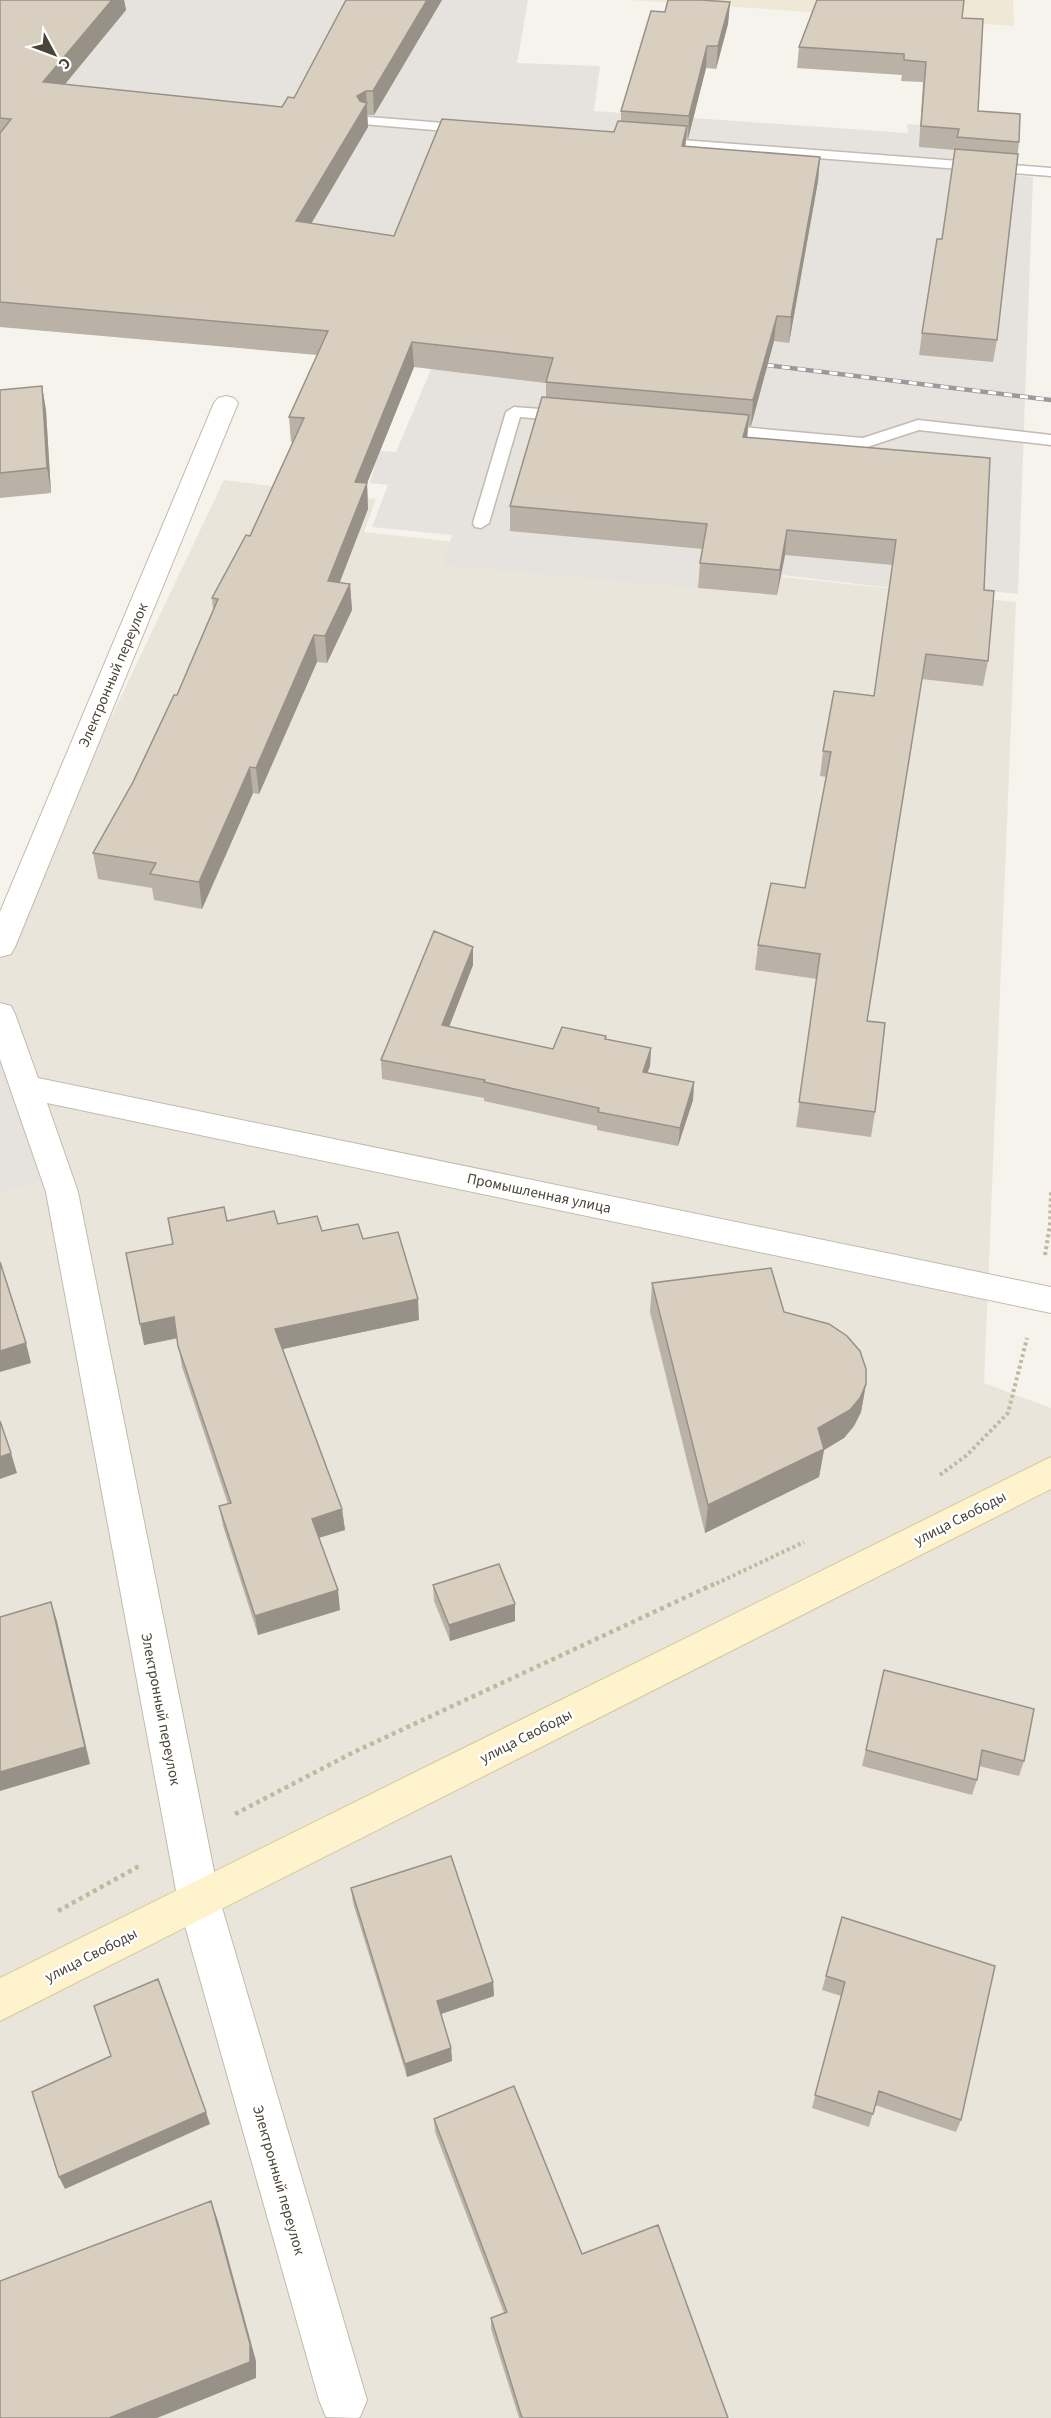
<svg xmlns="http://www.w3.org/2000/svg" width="1051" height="2418" font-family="'Source Sans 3',sans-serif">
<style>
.residential{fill:#eae5da}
.industrial{fill:#e6e2dd}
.education{fill:#efe8d6}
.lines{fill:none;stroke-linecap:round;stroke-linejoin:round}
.service-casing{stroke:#c2bbae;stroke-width:3}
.minor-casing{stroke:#c2bbae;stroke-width:2}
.secondary-casing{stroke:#d6c79b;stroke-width:2}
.path-far1{stroke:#c4b79f;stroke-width:4;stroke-dasharray:3 3;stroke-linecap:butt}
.path{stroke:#c4b79f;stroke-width:4.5;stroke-dasharray:4 4;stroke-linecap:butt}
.service{fill:#fff;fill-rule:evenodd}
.minor{fill:#fff;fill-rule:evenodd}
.secondary{fill:#fff3cd;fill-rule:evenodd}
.rail-casing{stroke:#9a9a9a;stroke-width:4.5}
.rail{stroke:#fff;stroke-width:3;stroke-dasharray:8;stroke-linecap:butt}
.wall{fill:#bab2a6}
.shaded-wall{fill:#979187}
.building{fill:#d8cfc1;stroke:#979187;stroke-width:1.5}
.labels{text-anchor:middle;stroke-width:5;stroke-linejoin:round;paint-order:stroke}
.street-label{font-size:15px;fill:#4b4439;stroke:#fff}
</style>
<rect width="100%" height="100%" fill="#f6f3ec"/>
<!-- residential -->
<path class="residential" d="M224 480 376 499 364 532 1016 602 984 1383 1051 1408V2418H0V1193L44 1181 0 1014V951Z"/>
<!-- industrial -->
<path class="industrial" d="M0 0H528L517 63 600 66 594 111 908 133 907 124 1016 130 1014 175 1033 177 1018 594 960 588 959 596 782 575 777 595 444 565 452 535 372 527 388 485 370 483 379 451 396 452 443 341 176 312Z
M0 1056 44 1181 0 1193Z"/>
<!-- education -->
<path class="education" d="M628 0H1013L1014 26 752 8Z"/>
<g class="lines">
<defs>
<path id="service" d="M368 117 469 125 476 129 469 133 363 124 361 121Z
M655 138 1051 168V176L650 145 648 142Z
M514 407 566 411 574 416 566 421 520 417 489 523 481 528 475 527 473 523 506 412Z
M918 420 1051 435V445L919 430 864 448 718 435 710 430 718 425 863 438Z"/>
<path id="minor" d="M226 396 234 398 238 403 15 947 11 954 0 957V912L214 403 218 398Z
M0 1003 11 1006 15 1014 38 1078 1051 1287V1313L47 1103 78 1192 220 1901 367 2400 360 2417 357 2418 326 2417 319 2400 178 1901 46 1192 0 1059Z"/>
<path id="secondary" d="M1051 1457V1489L0 2021V1978Z"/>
</defs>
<!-- service casing -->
<use href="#service" class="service-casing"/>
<!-- minor casing -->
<use href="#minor" class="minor-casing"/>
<!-- secondary casing -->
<use href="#secondary" class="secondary-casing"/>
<!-- path-far1 -->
<path class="path-far1" d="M1045 1255 1050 1225 1051 1191
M940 1475 967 1455 1008 1413 1027 1338
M711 1586 804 1542"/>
<!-- path -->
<path class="path" d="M235 1814 354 1752 714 1584
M58 1911 141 1865"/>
<!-- service -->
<use href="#service" class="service"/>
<!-- minor -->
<use href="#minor" class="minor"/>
<!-- secondary -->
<use href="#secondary" class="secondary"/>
<defs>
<path id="rail" d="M750 363 1051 400"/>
</defs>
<!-- rail casing -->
<use href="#rail" class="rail-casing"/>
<!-- rail -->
<use href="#rail" class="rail"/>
</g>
<!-- wall -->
<path class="wall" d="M0 0H124L126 10 65 84 282 107 294 98 346 0H442L374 115H367L368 127 311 224 394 236 614 132 621 121V111L665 12 730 2 728 24 716 69 706 68 688 139 686 138 685 146 820 157 818 181 789 343 774 341 751 426H748L747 437 984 590 988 661 983 686 922 679 867 1021 875 1112 871 1137 796 1127 817 979 755 970 758 945 805 888 827 777 820 776 823 751 874 696 893 565 785 555 777 595 698 588 700 563 703 549 510 531V506L546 397V383L414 367 367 483 368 509 340 582 350 584 352 610 327 663 317 662 259 794 253 793 202 909 154 900 152 888 98 879 93 853 133 782 177 695 213 610 212 598 250 536 293 442H291L289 417 317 355 0 327Z
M962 18 978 111 1019 142 997 340 993 362 919 355 922 333 942 239 955 150 919 147 923 82 901 81 902 75 797 68 799 47Z
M42 386 46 411 51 493 0 498V390Z
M473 965 449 1026 553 1049 606 1036V1039L651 1048 650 1066 647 1073 694 1082 693 1100 678 1146 597 1130V1126L484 1101V1098L382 1079 381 1060Z
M227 1221 278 1224 363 1239 419 1320 283 1349 342 1509 345 1530 319 1538 340 1610 258 1635 223 1526 219 1506 228 1504 182 1367 177 1338 144 1345 173 1244Z
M652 1283 784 1312 866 1384 861 1412 854 1426 844 1438 824 1450 819 1477 705 1533 650 1312Z
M433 1585 515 1621 450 1641 434 1601Z
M884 1670 1024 1761 1019 1776 979 1766 977 1780 972 1795 862 1766Z
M351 1888 493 1982 494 1996 441 2014 451 2048 452 2061 407 2077 353 1903Z
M842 1917 961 2120 956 2132 875 2105 869 2127 812 2108 841 1996 822 1990Z
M434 2119 582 2254 728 2418H519L491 2329V2318L504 2313 435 2132Z"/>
<!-- shaded-wall -->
<path class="shaded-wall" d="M112 0H124L126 10 47 106 43 82Z
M427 0H442L374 115 373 91Z
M730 2 728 24 716 69 718 46Z
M707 46 706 68 688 139 689 116Z
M366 91 368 127 298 246 296 221 357 96Z
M687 126 685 151 682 146Z
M820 157 818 181 789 343 791 317Z
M777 316 774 341 751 426 753 400Z
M412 342 414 367 357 508 355 482Z
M42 386 46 411 51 493 47 468Z
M749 415 747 440 743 437Z
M367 483 368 509 330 607 328 581Z
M787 530 785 555 777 595 780 570Z
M350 584 352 610 327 663 325 636Z
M314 635 317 662 259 794 256 768Z
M250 767 253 793 202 909 199 882Z
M473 947V965L443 1043 442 1025Z
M651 1048 650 1066 641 1090 643 1072Z
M694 1082 693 1100 678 1146 680 1128Z
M418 1299 419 1320 278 1350 275 1329Z
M174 1317 178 1338 144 1345 140 1324Z
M26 1343 31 1363 0 1372V1351Z
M866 1384 861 1412 854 1426 844 1438 824 1450 819 1477 705 1533 708 1505 818 1428Z
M11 1453 17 1473 0 1479V1457Z
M342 1509 345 1530 314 1539 312 1519Z
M338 1590 340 1610 258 1635 255 1616Z
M51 1602 57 1621 90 1764 0 1791V1772Z
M515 1604V1621L450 1641 449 1625Z
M493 1982 494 1996 438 2015 437 2001Z
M451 2048 452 2061 407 2077 405 2064Z
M206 2112 210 2124 65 2189 59 2177Z
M211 2201 218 2221 256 2361V2378L157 2418H109Z"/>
<!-- building -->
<path class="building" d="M0 0H112L43 82 282 107 288 97 294 98 346 0H427L373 91H366L357 96 360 101 367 103 296 221 394 236 442 119 614 132 618 121 687 126 682 146 820 157 791 317 777 316 753 400 546 382 553 358 412 342 355 482 367 483 328 581 350 584 325 636 314 635 256 768 250 767 199 882 150 874 156 863 93 853 133 782 174 695H177L218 599 212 598 246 535 250 536 304 418 289 417 328 331 0 302V133L11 119 0 118Z
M668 0H701L730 2 718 46H707L689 116 621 111 651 11 665 12Z
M817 0H964L962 18 983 19 978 111 1020 114 1019 142 957 137 959 129 921 126 926 62 904 60V54L799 47Z
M955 149 1018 154 997 340 922 333 937 239H942Z
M42 386 47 468 0 473V390Z
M542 397 749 415 743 437 990 458 984 590 994 591 988 661 926 654 867 1021 885 1023 875 1112 799 1102 820 954 758 945 771 883 805 888 831 752 823 751 834 691 874 696 896 540 787 530 780 570 700 563 707 524 510 506Z
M434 931 473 947 442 1025 553 1049 562 1027 606 1036 605 1039 651 1048 643 1072 694 1082 680 1128 598 1112 599 1108 484 1082 485 1080 381 1060Z
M224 1207 227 1221 274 1211 278 1224 317 1216 322 1231 358 1224 363 1239 398 1232 418 1299 275 1329 342 1509 312 1519 338 1590 255 1616 219 1506 231 1503 178 1346 174 1317 140 1324 126 1253 173 1244 168 1218Z
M0 1262 26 1343 0 1351Z
M771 1268 784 1312 829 1324 847 1336 860 1351 866 1369V1384L860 1398 850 1410 818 1428 824 1449 708 1505 652 1283Z
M0 1421 11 1453 0 1457Z
M499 1564 515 1604 449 1625 433 1585Z
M51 1602 85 1747 0 1772V1617Z
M884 1670 1034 1709 1024 1761 982 1750 977 1780 866 1750Z
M451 1856 493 1982 437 2001 451 2048 405 2064 351 1888Z
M842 1917 995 1966 961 2120 879 2091 873 2114 815 2095 845 1982 826 1976Z
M158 1979 206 2112 59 2177 32 2092 111 2056 94 2006Z
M514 2086 582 2254 658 2225 728 2418H522L491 2318 507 2312 434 2119Z
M211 2201 250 2344V2362L109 2418H0V2281Z"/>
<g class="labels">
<!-- street labels -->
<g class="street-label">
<text transform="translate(113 675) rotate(-67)" y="5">Электронный переулок</text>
<text transform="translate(539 1193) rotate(12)" y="5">Промышленная улица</text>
<text transform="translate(960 1518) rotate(-27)" y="5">улица Свободы</text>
<text transform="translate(161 1709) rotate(79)" y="5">Электронный переулок</text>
<text transform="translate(526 1736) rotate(-27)" y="5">улица Свободы</text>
<text transform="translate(91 1955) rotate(-27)" y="5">улица Свободы</text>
<text transform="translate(279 2180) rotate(74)" y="5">Электронный переулок</text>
</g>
</g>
<!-- north arrow -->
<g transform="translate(54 54) rotate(131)" stroke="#ffffff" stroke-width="4.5" paint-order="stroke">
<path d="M0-4.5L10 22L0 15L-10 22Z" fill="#4b4439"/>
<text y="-9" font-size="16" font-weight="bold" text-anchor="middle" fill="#4b4439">С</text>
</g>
</svg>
